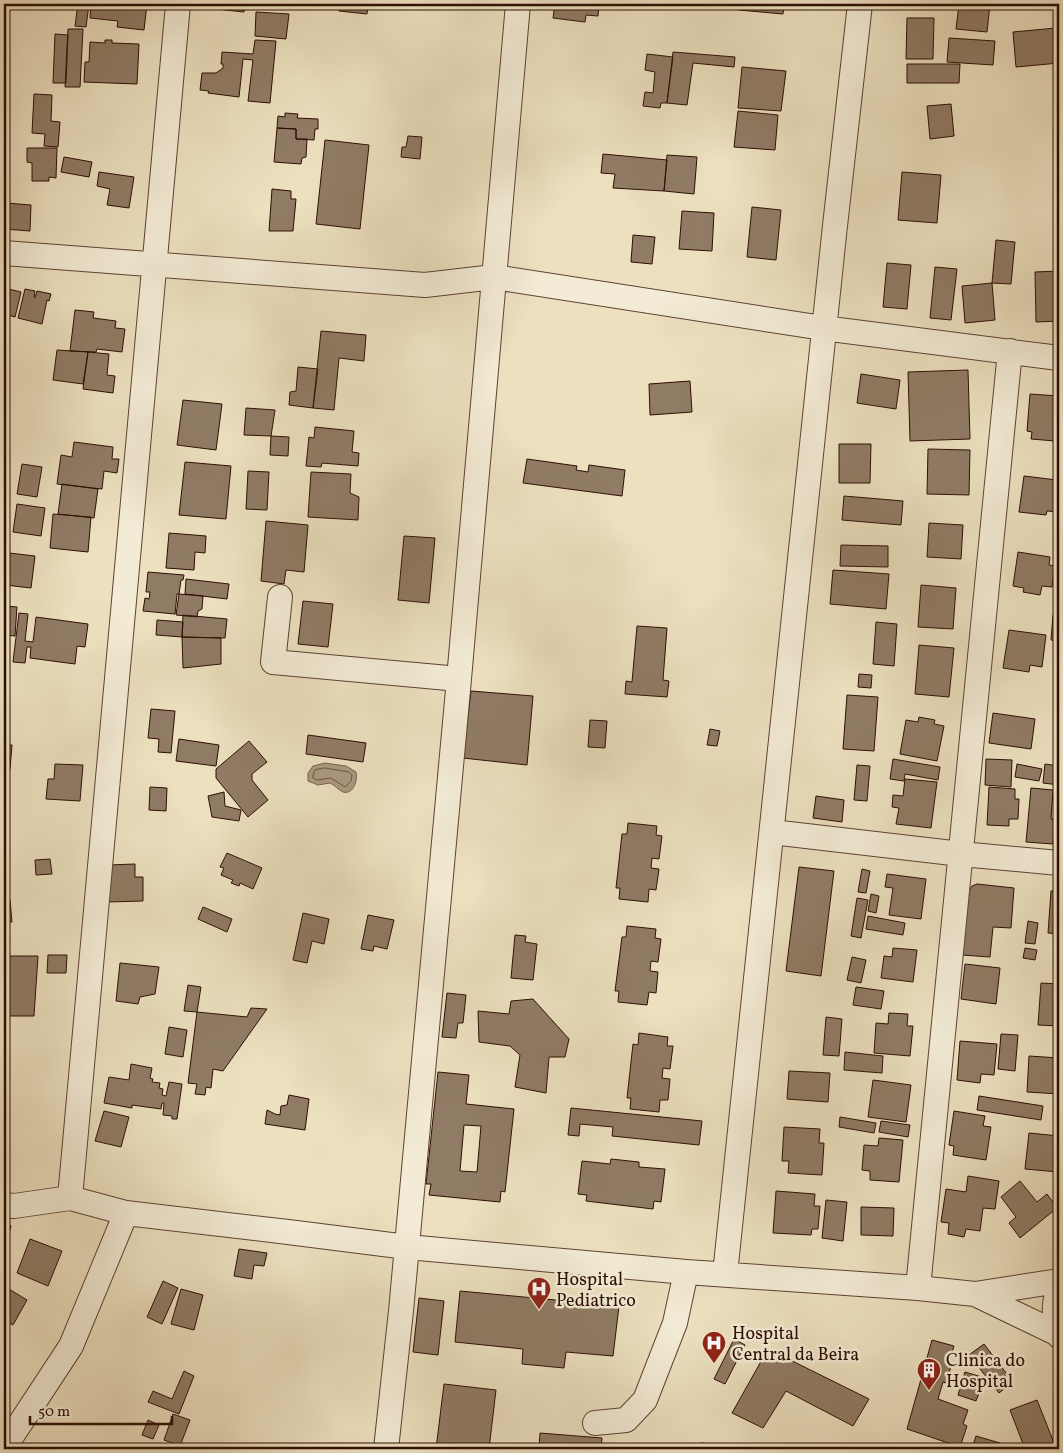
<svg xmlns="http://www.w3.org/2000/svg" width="1063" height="1453" font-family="Vollkorn,serif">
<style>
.water{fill:#ab997f;stroke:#79614e}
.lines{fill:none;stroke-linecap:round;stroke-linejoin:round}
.shore{stroke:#6c5442;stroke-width:1}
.building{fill:#907b65;stroke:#2d0e04;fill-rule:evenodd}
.minor-casing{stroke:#5d4233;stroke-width:26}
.minor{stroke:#f3ebd5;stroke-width:24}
.labels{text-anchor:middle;stroke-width:5;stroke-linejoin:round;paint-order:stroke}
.poi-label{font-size:18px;fill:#2d0e04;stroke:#f3ebd5;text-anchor:start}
</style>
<rect width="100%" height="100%" fill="#ece0bf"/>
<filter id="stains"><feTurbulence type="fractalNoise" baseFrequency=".004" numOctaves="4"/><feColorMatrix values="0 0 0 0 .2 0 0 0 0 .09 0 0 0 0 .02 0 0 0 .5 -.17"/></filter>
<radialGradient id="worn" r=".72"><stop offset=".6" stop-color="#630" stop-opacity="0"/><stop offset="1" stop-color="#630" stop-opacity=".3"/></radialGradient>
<!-- water -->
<path class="water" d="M325 763 346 766 356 772C358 779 354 795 343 792 338 790 335 785 330 783L318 785 308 781V773L313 766Z"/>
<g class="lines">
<!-- shore -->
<path class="shore" d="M325 768 349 772 352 775 351 781 345 787 331 778 317 780 313 778V775L315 770Z"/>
</g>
<!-- building -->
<path class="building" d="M78 4H89L86 27 75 26Z
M91 4H147L144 30 117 27 118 21 90 18Z
M198 4H245L244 12 198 7Z
M340 4H368L367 14 339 11Z
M555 4H599L598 16 586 15 585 22 553 18Z
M739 4H784L783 14 739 10Z
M959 4H990L987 32 956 29Z
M256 12 289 14 286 39 255 36Z
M907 18H934L933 59H906Z
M1056 28 1059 63 1016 67 1013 32Z
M68 29H83L80 87H65Z
M55 34 68 35 66 83H53Z
M949 38 995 41 993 65 947 62Z
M105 40H112V43L139 44 137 84 84 82 85 62H89L90 42 105 43Z
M255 40 276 41 270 103 248 101 253 60 243 59 239 97 208 93 209 91 200 90 202 73H216L223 68V64H221L222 52 253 54Z
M673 52 735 57 734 67 693 63 687 105 667 103Z
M647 54 673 57 667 103H661L660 108 643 106 645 92 653 93 655 72 645 70Z
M907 64H960L959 83H907Z
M742 67 786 71 781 111 738 108Z
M34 94 52 95 51 121 60 122 58 147 44 146 45 134 32 133Z
M951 104 954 136 930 139 927 106Z
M738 111 778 115 775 150 734 147Z
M285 113 298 114 297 118 318 119V129H315L314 140 296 139V129L277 128 278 116 285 117Z
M277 128 296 129V139H307L306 157 302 158 301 164 274 162Z
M408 136 422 137 420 159 401 157 402 147H406Z
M325 140 369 145 360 229 316 224Z
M27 148H57L56 178 49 177V181H32V163L27 162Z
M603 154 667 160 664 191 613 188 615 174 601 173Z
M667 155 697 157 694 194 664 191Z
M64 157 92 162 89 177 61 172Z
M99 172 134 177 129 208 107 205 110 189 97 186Z
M902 172 941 175 937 223 898 220Z
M272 189 291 191V199H296L293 231H269Z
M6 203 31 205 30 231 4 229Z
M752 207 781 210 776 260 747 257Z
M682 211 714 213 712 251 679 249Z
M633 235 655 237 652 264 631 262Z
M996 240 1015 242 1011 284 992 283Z
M887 263 911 265 907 309 883 307Z
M935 267 957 269 951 320 930 318Z
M1059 271V321L1036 322 1035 272Z
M992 283 995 320 965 323 962 286Z
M4 288 21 292 15 317 4 314Z
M25 289 35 291 34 297 35 298 37 291 51 294 49 301 47 300 42 324 18 318Z
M75 310 94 312 93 318 116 321 115 328 125 329 122 352 97 349 96 352 70 351Z
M321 331 366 335 364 361 339 358 334 410 313 408Z
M57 350 88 352 83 384 53 380Z
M88 352 109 354 107 375 115 376 113 393 83 389Z
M298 367 318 369 313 408 289 405 290 392 296 391Z
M968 370 970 439 910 441 908 372Z
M861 374 900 380 896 409 857 403Z
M690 381 692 412 650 415 649 384Z
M1030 394 1059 396 1055 441 1031 439 1032 432 1027 431Z
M183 400 222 404 216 450 177 445Z
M246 408 275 410 271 436 244 435Z
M315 427 354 431 352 452 359 453 358 466 322 463 321 467 306 466 309 437 314 438Z
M271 436 289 437 288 456 270 455Z
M74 442 113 447 112 459H119L117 473 104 471 102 489 57 484 61 455 72 457Z
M839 444H871L870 483H839Z
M928 449 970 450 969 495 927 494Z
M527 459 577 466 576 470 588 472 589 465 625 470 622 496 523 483Z
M185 462 231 466 226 519 179 515Z
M22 464 42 467 37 497 17 494Z
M248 471 269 472 267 510 246 509Z
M311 472 351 474 350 493 359 497 358 520 308 517Z
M1024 476 1057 480 1056 488H1059L1058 512 1047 511 1046 515 1019 512Z
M62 484 98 489 94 518 58 514Z
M844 496 903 501 901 525 842 520Z
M17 504 45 508 41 536 13 532Z
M53 514 91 517 88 552 50 548Z
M266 521 308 525 304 572 286 570 284 584 261 581Z
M929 523 963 525 961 559 927 557Z
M169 533 206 536 205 553 195 552 194 570 166 568Z
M404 536 435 538 429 603 398 600Z
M841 545 888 546V567L840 566Z
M1018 552 1050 557 1049 565 1055 566 1052 587 1042 586 1040 595 1023 592 1024 588 1013 586Z
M9 553 35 556 31 588 5 585Z
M833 570 889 574 886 609 830 604Z
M148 572 184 575 183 580H181L179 594H177L175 614 143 611 145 598 149 599 150 592H146Z
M186 579 229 584 227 599 185 594Z
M921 585 956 588 953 629 918 627Z
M179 594 203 596 202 609 198 611 197 617 176 615Z
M303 601 333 604 328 647 298 644Z
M4 606 17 607 15 636 4 635Z
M19 613 28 614 25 641 33 642 36 617 88 624 85 647 77 646 75 664 30 658 31 647H27L25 663 13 662Z
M183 615 227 619 225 638 182 637Z
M1053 615H1059V641L1051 640Z
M157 620 183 622 182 637 156 635Z
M876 622 897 624 894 666 873 664Z
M637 626 667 628 663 680 669 681 667 697 625 694 626 681 632 682Z
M1009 630 1046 635 1042 667 1030 665 1029 672 1003 668Z
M182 637 221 638V664L183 668Z
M919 645 954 648 949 697 915 694Z
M859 674 872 675 871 688 858 687Z
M471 691 533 696 527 765 463 758Z
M847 695 878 697 874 751 843 749Z
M151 709 175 711 171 753 158 752 159 739 148 738Z
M993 713 1035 719 1031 749 989 743Z
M919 717 935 720 934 724 944 726 937 761 900 754 906 720 918 722Z
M590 720 607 721 605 748 588 747Z
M710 729 720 731 717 746 707 745Z
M308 735 366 743 363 762 306 754Z
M179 739 219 745 216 766 176 761Z
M249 741 267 762 252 774V780L268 800 248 817 216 778V769Z
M4 745H12L10 769H4Z
M893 759 940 767 938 780 905 774 904 781 890 779Z
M986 759 1012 760 1011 787 985 785Z
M55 764 83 765 80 801 46 799 48 779H54Z
M1017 764 1042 769 1039 781 1015 777Z
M1045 764 1059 766V785L1043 783Z
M857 765 870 766 867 801 854 800Z
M905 779 937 782 931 828 896 824 899 808 892 807 893 795 903 796Z
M150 787 167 788 166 811 149 810Z
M989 787 1015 789V799H1019L1018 819H1009V826L987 825Z
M1031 788 1053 790 1051 819H1055L1053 844 1026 842Z
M224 792 225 806 241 810 239 821 212 817 208 796Z
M816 796 844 800 842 822 813 818Z
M628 823 657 826 656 835 662 836 659 859 652 858 651 868 659 869 656 890 649 889 648 902 619 899 620 888H616L622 834H627Z
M227 853 262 868 253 889 240 883 239 886 231 883 233 880 221 875 224 868 220 867Z
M50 859 52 874 36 875 35 860Z
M135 864V877H143V901L108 902V865Z
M799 867 834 871 821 976 786 971Z
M862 869 870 871 866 893 858 892Z
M887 874 926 879 921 919 889 915 893 888 885 887Z
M977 884 1014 888 1011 928 993 927 990 957 962 955 969 891 972 886Z
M1051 891H1059V934L1048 933Z
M871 894 879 896 876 913 868 911Z
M857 898 868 900 861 938 851 936Z
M4 900H10L12 922H4Z
M203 907 232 919 227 932 198 919Z
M303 913 329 919 324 944 312 941 307 963 293 960Z
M368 915 394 920 387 949 374 946 373 951 361 949Z
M868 916 905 923 903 935 866 929Z
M1028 921 1038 923 1035 944 1025 943Z
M627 926 656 929 655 938 661 939 658 962 651 961 650 971 658 972 656 993 649 992 647 1005 618 1002 619 991H615L622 937H626Z
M515 935 526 936 525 942 537 944 533 980 511 978Z
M893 948 917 950 913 982 881 978 884 956 892 957Z
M1025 948 1037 950 1035 960 1023 958Z
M48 955H67L66 973H47Z
M4 956H38L34 1016H4Z
M852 957 866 960 861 983 847 980Z
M120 963 159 967 155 994 140 997 138 1004 116 1001Z
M965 964 1000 968 996 1004 961 999Z
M1041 983 1059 984V1026L1038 1025Z
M188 985 201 987 197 1012 184 1011Z
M856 987 884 991 881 1009 853 1005Z
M447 993 466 995 463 1023H458L456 1038 442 1037Z
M533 999 569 1039 565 1057H549L546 1093 515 1087 520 1055 510 1046 479 1042 478 1011 509 1014 511 1001Z
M251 1008 267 1009 223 1071 213 1069 211 1088 206 1087 205 1095 195 1094 197 1084 188 1083 197 1012 247 1017Z
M889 1013 908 1014 907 1026H913L910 1056 874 1053 876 1023 888 1024Z
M826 1017 842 1019 839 1056 823 1055Z
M169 1027 187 1030 183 1057 165 1054Z
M639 1033 668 1037 667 1046H673L670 1069 663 1068 662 1078 670 1079 668 1100H660L659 1112 630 1109 631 1098H627L633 1044 638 1045Z
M1001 1034 1018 1035 1015 1071 998 1069Z
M960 1041 997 1044 994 1075 981 1074 980 1083 957 1080Z
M845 1052 883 1056 882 1073 844 1070Z
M1029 1056 1059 1058V1094L1027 1092Z
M131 1064 152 1068 150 1078 153 1079 152 1082 160 1083 159 1088 163 1089 162 1095 166 1096 169 1082 182 1084 177 1119H172V1116L163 1115 164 1103H162L161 1109 132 1105V1108L104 1103 109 1077 129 1080Z
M789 1071 830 1073 828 1102 787 1099Z
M438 1072 469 1075 466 1104 514 1109 505 1192 501 1191 500 1202 429 1195 431 1184H426ZM464 1125 481 1126 477 1172 460 1171Z
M873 1080 911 1085 906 1122 868 1117Z
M289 1095 309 1099 305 1130 265 1124 267 1110 275 1114 280 1115 281 1106 287 1105Z
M979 1096 1043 1106 1041 1120 977 1110Z
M571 1108 702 1121 699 1145 612 1136 613 1127 580 1124 579 1136 568 1135Z
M104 1111 129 1117 121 1147 95 1141Z
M954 1111 985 1116 983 1126 991 1127 986 1160 953 1155 954 1146 949 1145Z
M840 1117 876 1123 874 1133 839 1127Z
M881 1121 910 1125 908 1137 879 1132Z
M784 1127 820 1129 819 1143H824L822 1175 788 1173 789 1161H782Z
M1029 1133 1059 1136 1058 1172 1025 1169Z
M879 1138 903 1140 899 1182 870 1180V1171L862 1170 864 1145 878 1146Z
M611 1159 639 1162V1167L665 1169 661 1202 654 1201 653 1209 586 1201 587 1195 578 1194 582 1161 610 1164Z
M968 1176 999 1181 995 1209 983 1208 980 1231 966 1229 964 1237 948 1234 949 1223 941 1222 946 1189 966 1192Z
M1020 1181 1037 1202 1047 1194 1057 1208 1020 1238 1009 1223 1016 1217 1001 1197Z
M776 1191 815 1194 814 1206H820L818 1229H812L811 1235 773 1233Z
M826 1200 847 1202 843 1241 822 1238Z
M861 1207 894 1208 893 1236 861 1235Z
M4 1224 11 1226 6 1244 4 1243Z
M30 1239 62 1251 48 1286 17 1273Z
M239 1249 267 1253 264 1266 254 1265 252 1279 234 1276Z
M163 1281 178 1288 162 1324 147 1317Z
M4 1286 27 1300 13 1325 4 1320Z
M181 1289 203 1295 194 1330 171 1324Z
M460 1291 619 1306 613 1356 566 1352 564 1368 522 1364 523 1349 455 1342Z
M419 1298 444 1301 438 1355 413 1352Z
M734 1339 745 1345 725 1384 714 1379Z
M932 1340 954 1346 949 1362 952 1363 946 1383 943 1382 938 1399 968 1410 963 1424 967 1426 960 1447 907 1429Z
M984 1344 1013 1382 999 1393 969 1355Z
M768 1349 869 1399 853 1426 786 1391 763 1428 732 1413Z
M184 1371 194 1376 179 1414 148 1402 153 1391 172 1399Z
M965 1372 985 1378 976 1401 958 1395Z
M444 1384 496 1390 489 1449H436Z
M1037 1400 1056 1448 1054 1449H1025L1010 1410Z
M173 1414 190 1420 180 1446 164 1440Z
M148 1420 159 1425 153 1439 142 1435Z
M540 1433 602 1438 601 1449H539Z
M976 1436 1000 1443 998 1449 972 1448Z
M701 1443 751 1447V1449H701Z"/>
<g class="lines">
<defs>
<path id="minor" d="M4 253 425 285 494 277 823 328 1059 358
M280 597 273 662 459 679
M772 832 961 854 1059 863
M70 1198 178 4
M4 1205 14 1206 70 1198 126 1213 288 1232 407 1247 686 1272 918 1288 975 1294 1059 1281
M725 1274C770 851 811 427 860 4
M918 1288 1010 351
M1059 1290C1052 1305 1054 1320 1059 1336
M975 1294 1058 1334
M595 1423 626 1420 645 1400 675 1323 686 1272
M4 1448 71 1346 126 1213
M386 1449 401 1311 459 679 518 4"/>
</defs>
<!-- minor casing -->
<use href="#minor" class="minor-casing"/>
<!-- minor -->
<use href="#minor" class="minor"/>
</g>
<!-- icons -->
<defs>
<symbol id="hospital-pin" viewBox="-11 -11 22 30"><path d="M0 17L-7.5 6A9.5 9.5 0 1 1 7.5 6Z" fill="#8f2418" stroke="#f3ebd5"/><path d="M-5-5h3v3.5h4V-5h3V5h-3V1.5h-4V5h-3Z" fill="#fff"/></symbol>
<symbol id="building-pin" viewBox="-11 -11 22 30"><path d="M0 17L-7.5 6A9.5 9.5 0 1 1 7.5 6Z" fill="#8f2418" stroke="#f3ebd5"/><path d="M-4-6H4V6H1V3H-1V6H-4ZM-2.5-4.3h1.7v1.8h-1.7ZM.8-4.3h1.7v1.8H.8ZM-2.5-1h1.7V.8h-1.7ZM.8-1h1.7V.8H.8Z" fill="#fff"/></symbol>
</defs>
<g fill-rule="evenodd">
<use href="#hospital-pin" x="525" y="1275" width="28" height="38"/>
<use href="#hospital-pin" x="700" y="1329" width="28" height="38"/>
<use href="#building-pin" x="915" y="1356" width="28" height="38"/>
</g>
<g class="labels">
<!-- poi labels -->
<g class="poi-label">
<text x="556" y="1285">Hospital<tspan x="556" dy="21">Pediatrico</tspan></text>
<text x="732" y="1339">Hospital<tspan x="732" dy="21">Central da Beira</tspan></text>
<text x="946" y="1366">Clinica do<tspan x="946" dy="21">Hospital</tspan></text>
</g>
</g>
<!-- margin -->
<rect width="1063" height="1453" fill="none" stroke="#ece0bf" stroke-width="20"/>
<rect x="5" y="5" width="1053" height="1443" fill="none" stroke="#2d0e04" stroke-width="2.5"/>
<rect x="10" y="10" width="1043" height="1433" fill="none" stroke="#2d0e04"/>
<!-- scale -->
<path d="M30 1416v8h142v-8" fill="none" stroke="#2d0e04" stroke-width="2.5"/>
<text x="38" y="1416" font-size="15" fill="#2d0e04" stroke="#f3ebd5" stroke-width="4" paint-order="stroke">50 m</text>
<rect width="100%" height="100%" filter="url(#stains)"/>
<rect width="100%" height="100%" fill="url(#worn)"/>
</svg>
